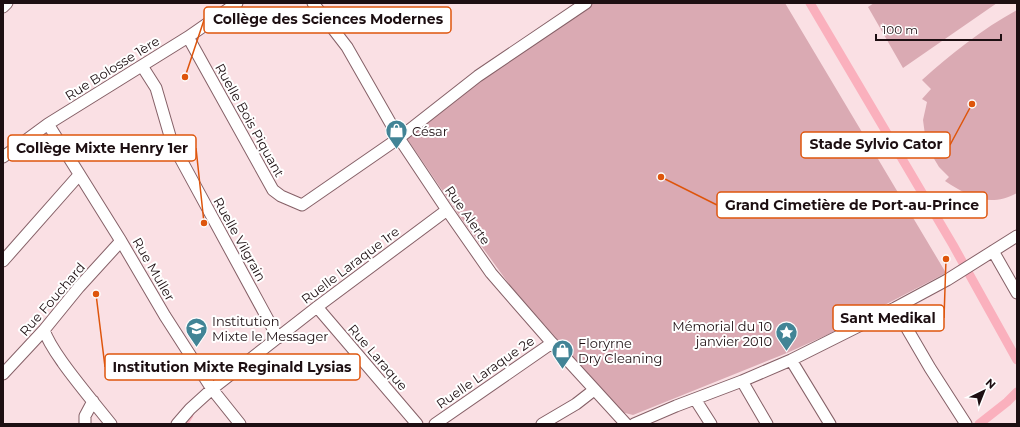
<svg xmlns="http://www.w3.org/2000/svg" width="1020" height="427" font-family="Montserrat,sans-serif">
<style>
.green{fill:#daaab3}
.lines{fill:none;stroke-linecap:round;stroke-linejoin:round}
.stream{stroke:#fab0bd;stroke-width:2.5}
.canal{stroke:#fab0bd;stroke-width:9}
.minor-casing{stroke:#856067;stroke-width:13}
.minor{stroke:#fff;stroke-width:11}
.labels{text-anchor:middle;stroke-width:4;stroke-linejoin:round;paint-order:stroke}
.street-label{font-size:13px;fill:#1d0f12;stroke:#fff}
.poi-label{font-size:13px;fill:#1d0f12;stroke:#fff;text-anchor:start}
.leader{fill:none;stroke:#de550c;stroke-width:1.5}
.callout-dot{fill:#de550c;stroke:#fff;stroke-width:1.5}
.callout{fill:#fff;stroke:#de550c;stroke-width:1.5}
.callout-label{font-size:14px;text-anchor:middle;font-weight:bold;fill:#1d0f12}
</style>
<rect width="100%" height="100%" fill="#fae0e4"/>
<!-- green -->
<path class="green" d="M593 3H785L946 273 829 334 787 353 633 415 621 412 509 284 461 218 406 137 468 86 551 28Z
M874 3H997L903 68 868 7Z
M1017 10V193C989 208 970 197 945 181L949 177 939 167 930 152 925 135 923 120 927 102 922 99 931 89 922 80C951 54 982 29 1017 10Z"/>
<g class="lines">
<!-- stream -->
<path class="stream" d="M187 424 192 416"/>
<!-- canal -->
<path class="canal" d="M810 3 953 245 1017 360
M979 424 1007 402 1017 392"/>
<defs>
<path id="minor" d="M313 3 347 47 399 138 447 210 491 273 552 343 626 424
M3 7 7 3
M188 37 273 190 281 196 302 205 399 138 478 76 586 3
M142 66 156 88 172 143 278 338
M48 124 121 241 165 316 212 389 240 424
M3 157 48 124 188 37 237 3
M993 251 1017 293
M3 261 79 175
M317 307 417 424
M895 308 930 368 966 424
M44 330C48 342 56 353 63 363 78 384 95 404 111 424
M791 360 830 424
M3 374 44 330 79 287 121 241
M742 381 767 424
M695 399 711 424
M85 424V416L93 401
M177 424 190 409 212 389 317 307 447 210
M435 424 552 343
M542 424 576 404 594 390
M634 424 676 406 742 381 791 360 895 308 947 280 1017 236"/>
</defs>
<!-- minor casing -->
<use href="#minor" class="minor-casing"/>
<!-- minor -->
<use href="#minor" class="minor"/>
</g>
<!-- icons -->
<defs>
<symbol id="shop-pin" viewBox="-11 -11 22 30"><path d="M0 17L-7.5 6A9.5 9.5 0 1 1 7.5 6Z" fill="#428496" stroke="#fff"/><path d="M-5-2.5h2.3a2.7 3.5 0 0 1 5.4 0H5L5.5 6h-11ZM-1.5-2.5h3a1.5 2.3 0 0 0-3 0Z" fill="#fff"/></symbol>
<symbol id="school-pin" viewBox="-11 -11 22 30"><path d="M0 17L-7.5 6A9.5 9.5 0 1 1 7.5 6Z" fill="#428496" stroke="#fff"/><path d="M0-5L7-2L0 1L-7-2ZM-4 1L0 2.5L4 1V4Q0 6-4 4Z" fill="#fff"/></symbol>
<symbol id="sight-pin" viewBox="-11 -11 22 30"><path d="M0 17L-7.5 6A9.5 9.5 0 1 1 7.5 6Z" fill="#428496" stroke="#fff"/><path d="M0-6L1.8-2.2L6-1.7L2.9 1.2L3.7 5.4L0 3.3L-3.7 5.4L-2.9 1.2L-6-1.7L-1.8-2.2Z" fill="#fff"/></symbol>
</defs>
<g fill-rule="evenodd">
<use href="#shop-pin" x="384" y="118" width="25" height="34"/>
<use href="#school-pin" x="184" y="316" width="25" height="34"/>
<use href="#sight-pin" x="774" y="320" width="25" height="34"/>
<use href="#shop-pin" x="550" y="338" width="25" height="34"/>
</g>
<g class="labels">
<!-- street labels -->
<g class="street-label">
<text transform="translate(112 68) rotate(-32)" y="5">Rue Bolosse 1ère</text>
<text transform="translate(250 120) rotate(61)" y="5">Ruelle Bois Piquant</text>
<text transform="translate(468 215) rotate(55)" y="5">Rue Alerte</text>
<text transform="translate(240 239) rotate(61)" y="5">Ruelle Vilgrain</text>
<text transform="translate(350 265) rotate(-37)" y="5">Ruelle Laraque 1re</text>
<text transform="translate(154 269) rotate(60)" y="5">Rue Muller</text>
<text transform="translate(52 299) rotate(-49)" y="5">Rue Fouchard</text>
<text transform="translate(378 357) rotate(49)" y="5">Rue Laraque</text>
<text transform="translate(485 372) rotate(-35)" y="5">Ruelle Laraque 2e</text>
</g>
<!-- poi labels -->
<g class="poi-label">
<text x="412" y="136">César</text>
<text x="212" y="326">Institution<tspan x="212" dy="15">Mixte le Messager</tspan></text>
<text x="772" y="331" text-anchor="end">Mémorial du 10<tspan x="772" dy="15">janvier 2010</tspan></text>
<text x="578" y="348">Floryrne<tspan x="578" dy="15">Dry Cleaning</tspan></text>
</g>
</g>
<!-- callouts -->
<path class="leader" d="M185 77L204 20M972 104L950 145M204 223L196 148M661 177L717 205M946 259L944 318M96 294L105 367"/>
<g class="callout-dot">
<circle cx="185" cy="77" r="4"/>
<circle cx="972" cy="104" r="4"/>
<circle cx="204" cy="223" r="4"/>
<circle cx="661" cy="177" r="4"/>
<circle cx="946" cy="259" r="4"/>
<circle cx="96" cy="294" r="4"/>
</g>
<g class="callout">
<rect x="204" y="7" width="247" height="26" rx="4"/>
<rect x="801" y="132" width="149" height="26" rx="4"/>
<rect x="8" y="135" width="188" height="26" rx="4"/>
<rect x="717" y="192" width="270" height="26" rx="4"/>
<rect x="833" y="305" width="111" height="26" rx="4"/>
<rect x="105" y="354" width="255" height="26" rx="4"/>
</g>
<g class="callout-label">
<text x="328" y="24">Collège des Sciences Modernes</text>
<text x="876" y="149">Stade Sylvio Cator</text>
<text x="102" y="153">Collège Mixte Henry 1er</text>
<text x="852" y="210">Grand Cimetière de Port-au-Prince</text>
<text x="888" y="323">Sant Medikal</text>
<text x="232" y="372">Institution Mixte Reginald Lysias</text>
</g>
<!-- border -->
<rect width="1020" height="427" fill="none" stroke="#1d0f12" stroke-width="8"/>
<!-- north arrow -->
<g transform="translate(984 391) rotate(43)" stroke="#ffffff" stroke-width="3" paint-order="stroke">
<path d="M0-3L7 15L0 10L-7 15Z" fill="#1d0f12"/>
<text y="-6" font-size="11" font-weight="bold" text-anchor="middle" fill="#1d0f12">N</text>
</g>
<!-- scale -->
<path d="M876 34v6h125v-6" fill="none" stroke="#1d0f12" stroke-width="2"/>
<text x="882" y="34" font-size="12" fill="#1d0f12" stroke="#ffffff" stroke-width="3" paint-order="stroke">100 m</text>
</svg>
